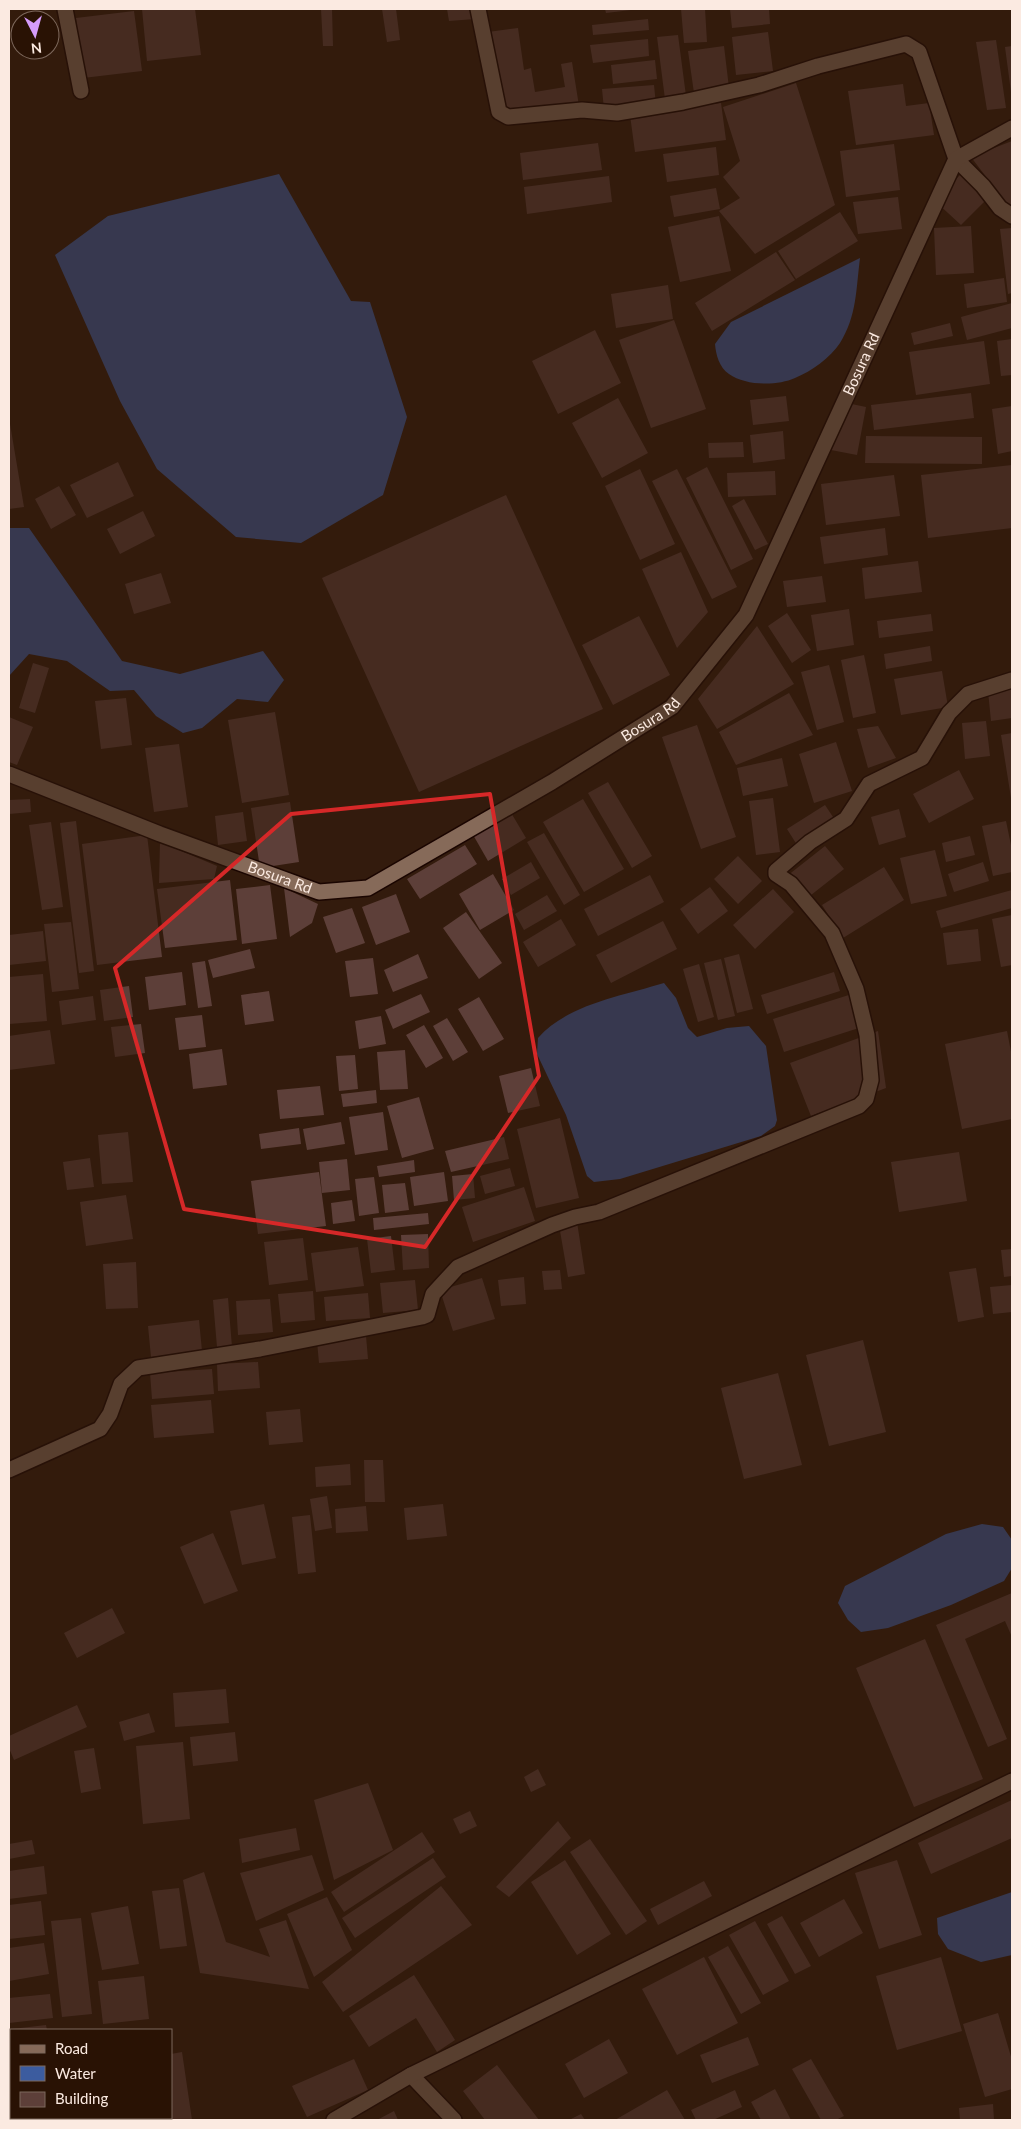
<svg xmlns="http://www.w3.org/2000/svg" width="1021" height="2129" font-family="Lato,sans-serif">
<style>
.water{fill:#3c5c9f}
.building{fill:#5d3f39}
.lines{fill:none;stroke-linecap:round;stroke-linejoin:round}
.minor-casing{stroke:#1a0500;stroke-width:18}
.minor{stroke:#866a59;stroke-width:15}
.marked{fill:none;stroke:#d62828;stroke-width:4;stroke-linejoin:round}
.labels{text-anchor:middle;stroke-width:5;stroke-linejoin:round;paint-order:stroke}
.street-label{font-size:15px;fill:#fbeae1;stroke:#291204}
</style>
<rect width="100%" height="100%" fill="#331b0d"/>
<!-- water -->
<path class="water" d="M279 174 351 301 370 302 407 417 383 495 301 543 236 537 157 469 120 401 55 255 108 216Z
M860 258C856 289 857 316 840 343 830 358 812 371 795 378 777 386 746 386 729 374 719 367 716 355 715 344L731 322Z
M9 528H29L122 661 180 674 263 651 284 680 268 702 237 699 202 728 183 733 156 716 134 690 110 691 67 661 29 654 9 676Z
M664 983 676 998 688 1028 697 1037 727 1028 749 1026 766 1046 777 1120 775 1126 761 1136 620 1179 594 1182 587 1176 566 1115 537 1054 538 1038C568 1004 622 996 664 983Z
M982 1524 1003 1527 1012 1540V1568L1004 1581 951 1605 888 1628 861 1632 848 1620 838 1603 845 1586 946 1534Z
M1012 1892V1955L981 1962 948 1949 938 1934 937 1918Z"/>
<!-- building -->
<path class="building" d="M142 9H195L201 55 147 61Z
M321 9H332L333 46H323Z
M382 9H396L400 40 387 42Z
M447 9H474L475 19 449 21Z
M605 9H631V10L606 13Z
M681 9H705L707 42 684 43Z
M730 9H769L770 24 732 28Z
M134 11 142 71 83 78 76 18Z
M648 19 649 30 593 35 592 25Z
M518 28 524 70 531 68 535 92 565 87 561 64 572 62 579 106 502 118 488 32Z
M768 32 773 71 736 75 732 37Z
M678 35 686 96 665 99 657 37Z
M648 39 649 56 593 63 590 45Z
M996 40 1006 108 987 110 976 42Z
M724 46 729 88 694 93 688 51Z
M1012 46V92H1011L1005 47Z
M655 60 657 79 613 84 611 65Z
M796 83 835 205 755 254 719 211 740 198 723 177 740 161 723 107Z
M903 84 906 106 929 103 934 135 856 145 848 91Z
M654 85 656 105 604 109 602 89Z
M721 103 726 140 635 152 630 115Z
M1012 141V211L971 157Z
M598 143 602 170 523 180 520 153Z
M894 144 900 190 846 197 840 151Z
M716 147 719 175 667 182 663 154Z
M960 175 986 200 961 225 935 201Z
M609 176 612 202 527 214 524 187Z
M716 188 720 209 674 217 670 196Z
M898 197 902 229 858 234 853 202Z
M840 212 858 241 796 279 778 251Z
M719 216 731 271 680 282 668 227Z
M971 226 974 273 936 275 934 228Z
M1012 228V293L1008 294 1000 229Z
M776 252 795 280 712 331 695 303Z
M1004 278 1007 302 967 308 964 284Z
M668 285 673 319 616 328 611 294Z
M1012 303V328L967 340 961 317Z
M674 320 706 409 651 428 619 340Z
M950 323 953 336 914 345 911 333Z
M595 330 621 383 558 414 532 361Z
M1012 339V375L1001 376 997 341Z
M984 341 990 384 916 395 909 352Z
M971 393 974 418 874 430 871 405Z
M786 396 789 421 753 425 750 400Z
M618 398 648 453 602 478 572 423Z
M842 402 866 407 857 455 831 450Z
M1012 406V451L998 454 992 409Z
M9 418 24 507 9 509Z
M783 431 785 459 753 463 750 435Z
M866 436 982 437V464L865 463Z
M743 442 744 457 709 458 708 443Z
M118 462 134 496 87 518 70 485Z
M1012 465V528L928 538 921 475Z
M707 467 753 559 731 570 686 478Z
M640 469 675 544 640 560 605 486Z
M677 469 737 587 712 599 652 481Z
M775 471 776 495 728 497 727 473Z
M894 475 900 516 826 525 821 484Z
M59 486 76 515 51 529 35 499Z
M506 495 603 709 419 792 322 578Z
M744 499 768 544 755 550 732 506Z
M143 511 155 536 120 554 107 529Z
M885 528 888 555 824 564 820 537Z
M681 552 708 612 677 648 642 569Z
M918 561 922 592 865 599 862 568Z
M161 573 171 603 134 614 125 584Z
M822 576 826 602 787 607 783 581Z
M849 609 854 645 817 651 811 615Z
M787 613 811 650 792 663 768 626Z
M931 614 933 631 879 638 877 621Z
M639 616 670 675 613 705 582 645Z
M757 626 794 684 717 729 698 699Z
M930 646 932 661 886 669 884 654Z
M864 655 876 713 853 718 841 660Z
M33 663 49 668 35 713 19 708Z
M829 665 844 722 817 730 801 672Z
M942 671 948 707 901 715 894 679Z
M1012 688V718L991 721 988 691Z
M789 693 813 735 736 765 719 732Z
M126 698 132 745 101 749 95 701Z
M275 712 289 795 242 803 228 720Z
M9 717 33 727 17 765 9 762Z
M986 721 990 756 965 759 962 723Z
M697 725 736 837 701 849 662 737Z
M878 726 896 758 868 768 857 729Z
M1012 733V798H1011L1001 735Z
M836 742 852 791 814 803 799 754Z
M179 744 188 807 154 812 145 748Z
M782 758 788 786 743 796 737 768Z
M959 770 974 799 929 823 913 794Z
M608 782 652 856 632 868 588 793Z
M773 798 780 852 756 855 749 801Z
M30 799 31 812 9 814V800Z
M583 799 624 869 584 892 543 822Z
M290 802 299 862 260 868 251 808Z
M825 805 837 823 799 848 787 829Z
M899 809 906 837 879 845 871 817Z
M510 811 526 838 488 861 472 833Z
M243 812 247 841 218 845 215 816Z
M76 821 94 971 79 973 60 823Z
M1006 821 1012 850V872L993 876 982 826Z
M51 822 63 907 42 910 29 825Z
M544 833 580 895 564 905 527 842Z
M147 835 162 957 97 965 82 844Z
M970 836 975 855 946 862 942 843Z
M160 842 217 866 214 879 159 883Z
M465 845 477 864 420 899 407 879Z
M825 846 844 869 806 899 787 876Z
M935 850 947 896 911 904 900 858Z
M738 856 762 881 738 904 714 879Z
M531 862 540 878 511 895 502 879Z
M983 862 989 881 954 892 948 874Z
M884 867 904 900 843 938 822 905Z
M493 874 514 910 480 930 459 894Z
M650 875 664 902 598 936 584 909Z
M230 880 237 940 165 948 157 889Z
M270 885 277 939 242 944 236 889Z
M710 887 728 911 698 934 680 909Z
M284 888 318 904 312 923 290 937Z
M773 889 794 912 755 949 733 925Z
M1012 890V908L941 928 936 911Z
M396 894 410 932 376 945 362 907Z
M547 895 557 911 524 930 515 914Z
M352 908 365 943 336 953 323 917Z
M466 912 502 963 479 979 443 928Z
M1012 915V965L1001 967 992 919Z
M561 919 576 945 538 967 523 942Z
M663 921 677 949 611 983 596 955Z
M71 922 79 989 52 992 44 924Z
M978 929 981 961 947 965 943 933Z
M43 931 46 961 9 965V935Z
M250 949 255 968 213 978 208 960Z
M418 954 428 978 393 992 384 970Z
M739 954 753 1009 737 1013 724 958Z
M373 958 378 994 350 997 345 961Z
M721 959 735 1016 718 1020 704 963Z
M205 961 212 1006 198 1008 192 963Z
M699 964 714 1017 698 1022 683 969Z
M182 972 186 1005 149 1010 145 977Z
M834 972 840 991 767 1014 761 995Z
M43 974 47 1021 9 1024V977Z
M129 986 133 1017 104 1021 100 990Z
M269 991 274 1021 245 1025 241 995Z
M421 994 430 1012 393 1029 385 1010Z
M852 994 862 1027 784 1052 773 1019Z
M93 996 96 1020 62 1025 59 1001Z
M479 997 504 1039 483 1051 458 1009Z
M202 1015 206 1047 179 1050 175 1018Z
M381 1016 386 1044 359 1049 355 1021Z
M447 1018 468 1052 453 1061 433 1026Z
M141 1024 145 1053 115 1057 111 1027Z
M424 1025 443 1058 426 1068 406 1035Z
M50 1030 55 1064 9 1070V1036Z
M878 1031 886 1088 811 1116 790 1063Z
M1007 1031 1012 1057V1119L962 1129 945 1044Z
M222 1049 227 1085 193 1089 189 1054Z
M405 1050 408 1089 380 1090 377 1052Z
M355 1055 358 1089 339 1091 336 1056Z
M531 1068 540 1106 508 1113 499 1076Z
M320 1086 324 1115 280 1119 277 1090Z
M376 1090 377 1103 343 1107 341 1094Z
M419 1097 434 1149 402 1158 387 1106Z
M383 1112 388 1150 355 1155 349 1117Z
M560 1118 579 1198 536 1208 517 1129Z
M341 1122 345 1144 307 1150 303 1129Z
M299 1128 301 1144 261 1149 259 1134Z
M128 1132 133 1182 102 1184 98 1135Z
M504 1137 509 1159 451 1172 445 1151Z
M959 1152 967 1201 899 1212 891 1162Z
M90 1158 94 1187 67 1190 63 1162Z
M347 1159 350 1190 322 1193 319 1162Z
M414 1160 415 1172 379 1177 377 1166Z
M510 1168 515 1186 485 1194 480 1176Z
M319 1172 326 1226 258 1234 251 1181Z
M444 1172 448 1201 414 1206 410 1177Z
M473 1174 475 1198 454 1200 452 1176Z
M374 1177 379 1213 359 1216 355 1179Z
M405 1183 409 1210 385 1213 382 1185Z
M524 1187 535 1221 473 1242 462 1207Z
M126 1195 133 1239 86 1246 80 1202Z
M352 1200 355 1221 333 1224 331 1203Z
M428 1213 429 1224 374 1230 373 1218Z
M577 1222 585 1274 568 1277 559 1225Z
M428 1234 429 1268 403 1270 401 1235Z
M391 1236 395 1270 371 1273 367 1239Z
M303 1238 308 1280 269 1285 264 1242Z
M358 1247 364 1286 316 1292 311 1253Z
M1012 1249V1276L1004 1277 1001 1250Z
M136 1262 138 1308 106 1309 103 1264Z
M976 1268 984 1317 958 1322 949 1272Z
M560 1270 562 1289 544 1290 542 1271Z
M524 1277 526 1304 501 1306 498 1280Z
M482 1278 495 1319 453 1331 440 1290Z
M415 1280 418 1310 383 1313 380 1283Z
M1012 1285V1312L993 1314 990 1287Z
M313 1291 315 1320 281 1323 278 1294Z
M368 1293 370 1318 326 1321 324 1297Z
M228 1298 232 1347H217L213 1300Z
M270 1299 273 1332 238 1335 236 1301Z
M199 1320 202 1351 151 1357 148 1326Z
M366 1336 368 1359 319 1363 317 1341Z
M863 1340 886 1432 829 1446 806 1355Z
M258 1362 260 1388 218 1391 217 1364Z
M212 1369 214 1394 152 1399 150 1373Z
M778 1373 802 1465 744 1479 721 1388Z
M211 1400 214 1433 154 1438 151 1405Z
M300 1409 303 1442 269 1445 266 1412Z
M364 1460H383L385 1502H365Z
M350 1464 351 1485 316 1487 315 1467Z
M327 1496 332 1528 315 1531 310 1499Z
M264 1504 276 1558 242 1565 230 1511Z
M443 1504 447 1536 407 1540 404 1508Z
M366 1506 368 1531 336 1533 335 1509Z
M310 1515 316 1572 298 1574 292 1517Z
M213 1533 238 1591 204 1604 180 1547Z
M1012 1593V1637L1005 1621 965 1639 1007 1739 988 1747 936 1625Z
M112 1608 125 1633 77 1658 64 1633Z
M925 1639 983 1779 914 1807 856 1668Z
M226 1689 229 1723 175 1727 173 1693Z
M77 1705 87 1727 14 1760 9 1748V1736Z
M149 1713 155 1732 124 1741 119 1722Z
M235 1732 238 1761 193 1766 190 1737Z
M183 1742 190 1819 143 1824 136 1746Z
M94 1748 101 1789 81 1793 74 1751Z
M538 1769 546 1785 531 1792 524 1777Z
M368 1783 393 1850 334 1880 314 1800Z
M1012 1800V1838L931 1874 918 1843Z
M470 1811 477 1826 460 1834 453 1819Z
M558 1821 571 1838 509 1897 496 1887Z
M296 1828 300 1850 242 1863 239 1839Z
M422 1832 435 1852 344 1912 331 1892Z
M590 1839 647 1921 626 1935 570 1852Z
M32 1840 35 1854 9 1859V1844Z
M312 1855 324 1890 256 1921 240 1873Z
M433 1858 446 1877 355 1938 342 1918Z
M565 1860 611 1934 577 1955 531 1882Z
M897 1860 922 1935 879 1949 855 1873Z
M44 1866 47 1894 9 1899V1871Z
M204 1872 226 1942 270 1957 259 1929 286 1920 309 1989 200 1973 183 1880Z
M704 1881 712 1896 658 1925 650 1909Z
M441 1886 472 1925 343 2012 322 1982Z
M179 1888 187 1946 160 1949 152 1891Z
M327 1897 352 1950 314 1977 287 1914Z
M844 1899 863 1933 819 1957 800 1923Z
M41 1901 45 1935 9 1939V1905Z
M128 1906 139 1964 102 1970 91 1913Z
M782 1916 811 1966 795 1974 767 1924Z
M81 1918 92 2014 62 2017 51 1921Z
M755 1921 789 1981 763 1995 729 1935Z
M44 1943 49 1974 9 1981V1948Z
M728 1946 761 2003 741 2014 708 1957Z
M704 1957 738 2023 677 2055 642 1989Z
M941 1957 962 2031 897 2050 876 1976Z
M414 1975 455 2040 437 2052 416 2018 369 2047 349 2016Z
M144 1976 149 2019 103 2024 98 1981Z
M50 1994 53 2018 9 2023V1998Z
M998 2013 1012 2060V2089L985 2097 963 2024Z
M46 2025 47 2030H12V2029Z
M9 2029H11V2060H9Z
M748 2037 759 2065 712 2083 700 2055Z
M609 2039 628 2073 584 2098 565 2064Z
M182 2052 192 2120H136L135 2118H171V2054Z
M354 2059 368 2090 307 2117 292 2086Z
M811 2059 844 2116 836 2120H821L792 2069Z
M497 2065 539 2120H485L463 2091Z
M775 2089 791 2120H761L751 2102Z
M667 2090 685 2120H615Z
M735 2090 742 2107 713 2120H696L691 2110Z
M993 2104 994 2120H960L959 2108Z
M394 2111 398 2120H377Z
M581 2114 585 2120H569Z
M56 2118H101L102 2120H56Z"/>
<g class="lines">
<defs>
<g id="minor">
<path d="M65 9 81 91"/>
<path d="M478 9 499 112 508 117 582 110 617 113 683 102 759 85 818 66 906 44 919 52 956 159 983 186 1000 208 1012 216"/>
<path id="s1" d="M9 774 160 834 319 892 368 888 552 782 672 707 746 615 956 159 1012 128"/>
<path d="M9 1470 100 1429 110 1414 121 1384 138 1368 260 1349 422 1317 427 1315 433 1294 458 1267 552 1225 575 1217 599 1212 859 1106 866 1099 871 1080 867 1035 856 989 832 933 791 884 776 874V871L810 842 846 819 869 784 922 758 949 713 968 694 1012 680"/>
<path d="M411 2075 454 2120"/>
<path d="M334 2120 411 2075 1012 1781"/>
</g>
</defs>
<!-- minor casing -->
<use href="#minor" class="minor-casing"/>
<!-- minor -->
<use href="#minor" class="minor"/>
</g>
<!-- marked area -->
<path d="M0 0H1021V2129H0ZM490 794 539 1076 425 1247 184 1209 115 968 291 814Z" fill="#331b0d" fill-opacity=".55" fill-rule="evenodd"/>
<path class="marked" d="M490 794 539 1076 425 1247 184 1209 115 968 291 814Z"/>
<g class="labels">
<!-- street labels -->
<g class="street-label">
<text dy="5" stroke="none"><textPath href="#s1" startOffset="1129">Bosura Rd</textPath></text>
<text dy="5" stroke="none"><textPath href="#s1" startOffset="710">Bosura Rd</textPath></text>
<text dy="5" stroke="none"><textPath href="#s1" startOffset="290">Bosura Rd</textPath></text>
</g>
</g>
<!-- border -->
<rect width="1021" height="2129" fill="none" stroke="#fbeae1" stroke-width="20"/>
<!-- legend -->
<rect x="10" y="2029" width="162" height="90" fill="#291204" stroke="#7d685c"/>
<rect x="20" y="2045" width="25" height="8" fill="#866a59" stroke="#7d685c"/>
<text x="55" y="2054" font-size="15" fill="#fbeae1">Road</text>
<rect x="20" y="2066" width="25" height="15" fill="#3c5c9f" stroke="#7d685c"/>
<text x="55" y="2079" font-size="15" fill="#fbeae1">Water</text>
<rect x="20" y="2092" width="25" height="15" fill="#5d3f39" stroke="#7d685c"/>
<text x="55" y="2104" font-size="15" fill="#fbeae1">Building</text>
<!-- north arrow -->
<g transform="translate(35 35) rotate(174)"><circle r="24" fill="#291204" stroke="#7d685c"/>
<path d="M0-4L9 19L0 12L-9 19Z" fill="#d59cfb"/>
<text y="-8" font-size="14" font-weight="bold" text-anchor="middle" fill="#fbeae1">N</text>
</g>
</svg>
